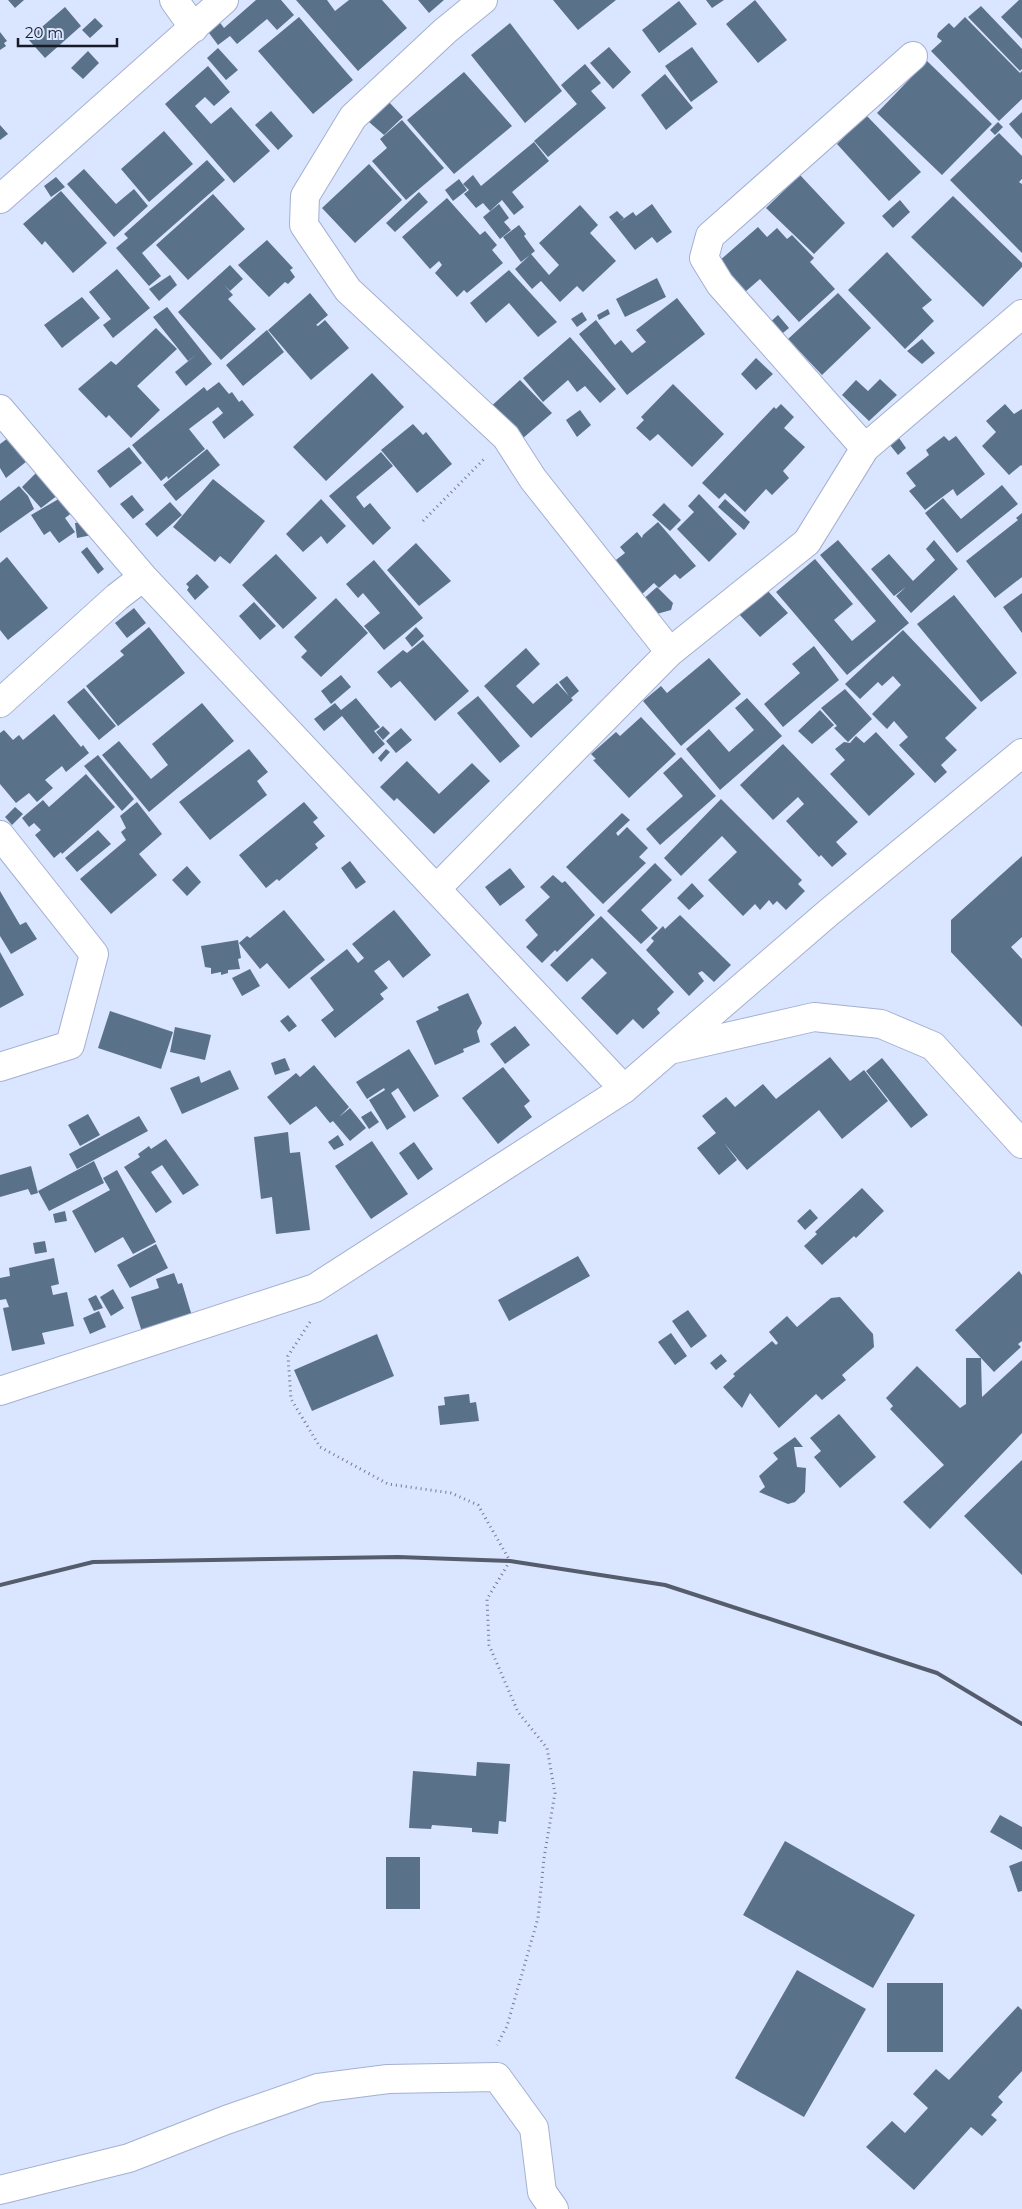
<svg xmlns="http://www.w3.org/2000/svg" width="1022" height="2209" font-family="Montserrat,sans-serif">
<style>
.building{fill:#5a718a}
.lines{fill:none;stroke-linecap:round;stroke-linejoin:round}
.street-casing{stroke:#a3b0d0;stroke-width:30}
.path{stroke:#727a8d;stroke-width:3;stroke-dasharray:1 4;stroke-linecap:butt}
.street{stroke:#fff;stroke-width:28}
.rail{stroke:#555c6c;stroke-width:4}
</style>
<rect width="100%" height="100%" fill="#dae5ff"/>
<!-- building -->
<path class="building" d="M8 0H24L15 8Z
M256 0H281L294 15 277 30 267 19 237 44 230 36 218 45 206 29 218 20 224 28Z
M296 0H327L335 11 349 0H382L407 28 358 71Z
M418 0H444L429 13Z
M553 0H616L578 30Z
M706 0H724L712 8Z
M755 0 787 40 758 63 726 24Z
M1019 0H1022V39L1001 17Z
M679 1 697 24 659 53 642 30Z
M981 6 1022 49V69L1020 71 968 17Z
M65 7 81 26 45 58 28 39Z
M299 17 353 80 313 114 258 51Z
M965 17 1020 73 1022 71V99L999 121 931 51 942 41 937 37 938 33 949 23 954 28Z
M95 18 103 26 90 38 82 30Z
M510 23 562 91 525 123 471 55Z
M0 32 7 41 4 43 6 46 0 50Z
M609 47 631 72 613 89 590 63Z
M692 47 718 82 691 102 665 66Z
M218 48 238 70 226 80 207 58Z
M88 51 99 63 83 79 71 68Z
M927 61 992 124 942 175 877 113Z
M585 64 601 83 591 91 606 108 548 157 534 141 577 104 561 85Z
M208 66 230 92 214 106 205 97 195 106 211 124 231 107 270 151 234 183 165 104Z
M464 72 512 126 454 174 407 120Z
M665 74 693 108 666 130 641 95Z
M389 102 403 117 384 135 369 122Z
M271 111 293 136 278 150 255 125Z
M1022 112V139L1009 124Z
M866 115 921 172 889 201 837 144Z
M402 120 444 168 406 200 372 161 387 148 380 139Z
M998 122 1003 127 995 135 990 130Z
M0 125 8 134 0 140Z
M164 131 193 164 149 202 121 169Z
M999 133 1022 156V179L1019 182 1022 184V253L950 180Z
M534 142 549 161 512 192 524 207 514 215 502 200 490 211 483 203 476 208 464 194 469 190 463 184 473 175 481 186Z
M207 160 225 180 142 253 161 276 149 286 116 248 128 238 124 234Z
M369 164 402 200 355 243 322 208Z
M84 169 116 204 134 189 148 206 114 237 67 184Z
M800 175 845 223 814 254 766 208Z
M56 177 65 187 51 197 44 186Z
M459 179 467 190 453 201 445 190Z
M61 191 107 243 73 273 45 241 42 245 23 224Z
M419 192 428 202 395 232 386 223Z
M213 194 245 229 188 280 156 245Z
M953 196 1022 263V267L983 307 911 237Z
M447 198 480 235 485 231 497 245 492 250 503 263 467 293 464 290 457 297 435 273 442 265 439 261 430 269 402 237Z
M900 200 910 212 893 228 882 216Z
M499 204 509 218 504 222 511 230 500 239 483 217Z
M652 204 672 232 657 243 652 237 635 250 609 217 617 211 624 218 619 222 633 212 636 216Z
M580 205 598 225 590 233 616 261 583 292 577 286 560 302 541 281 532 289 515 269 531 254 549 275 559 265 539 243Z
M519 225 526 234 524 236 535 251 521 262 503 237Z
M758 227 767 237 777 228 787 239 792 235 814 258 810 262 835 289 799 322 760 279 745 292 718 262Z
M267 240 293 268 290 270 295 277 288 284 285 282 269 297 238 265Z
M887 252 932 300 922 308 934 321 905 349 848 290Z
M230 265 243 279 230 291 224 285 233 295 228 299 256 329 221 360 178 312Z
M117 269 150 308 113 338 103 325 111 319 89 292Z
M509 270 557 322 538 337 509 303 486 323 470 303Z
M170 275 177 285 159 301 149 289Z
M657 278 666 297 625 317 616 299Z
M310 293 328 315 316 325 318 326 325 320 349 348 311 380 268 330Z
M838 293 871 328 822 375 788 339Z
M82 297 100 318 62 348 44 325Z
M677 298 705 334 627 395 579 334 596 320 615 345 621 340 632 353 646 342 636 330Z
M167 307 212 364 186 386 175 372 197 354 188 361 153 317Z
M608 309 610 314 599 320 597 315Z
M582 312 587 320 577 327 571 319Z
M778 315 789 328 778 337 767 325Z
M156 328 177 349 137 386 160 410 131 438 109 415 106 418 78 389 111 361 116 365Z
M267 330 284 352 243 386 226 365Z
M570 337 616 389 600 403 585 386 577 392 568 380 543 402 523 378Z
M922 339 935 353 922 364 907 351Z
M756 358 773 374 756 390 741 374Z
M372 373 404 407 326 481 293 447Z
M880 379 897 395 869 421 842 395 856 380 868 391Z
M520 380 552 413 515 445 486 411Z
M219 382 229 394 232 392 239 402 242 400 254 415 224 439 212 422 223 413 218 407 189 429 205 449 168 479 167 476 161 481 132 445 204 387 207 391Z
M673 384 724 434 692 467 658 434 650 441 636 428 644 420 641 417Z
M781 404 794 417 784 428 805 447 783 471 789 478 772 495 766 489 745 512 725 493 719 499 702 483 774 407 776 409Z
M1005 404 1014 414 1022 409V466L1021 465 1009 475 982 446 996 432 986 421Z
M580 410 591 425 577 437 566 420Z
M413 424 423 435 426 432 452 464 417 493 381 450Z
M944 436 949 441 956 436 985 474 957 496 953 489 925 510 909 491 916 486 906 473 929 455 926 450Z
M8 438 37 453 6 478 0 468V444Z
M899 438 906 448 898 455 890 445Z
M129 447 142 463 110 488 97 471Z
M207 449 220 465 176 501 163 485Z
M381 452 393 466 356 497 364 508 370 503 391 528 373 545 329 496Z
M38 471 58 495 41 508 22 487Z
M213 479 265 521 230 564 220 556 215 562 173 527Z
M1002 485 1018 504 957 553 925 513 943 498 961 519Z
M19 486 28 496 34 509 0 533V501Z
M699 494 737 534 709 562 677 529 694 512 688 506Z
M132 495 144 510 133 519 120 504Z
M62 497 73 512 65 518 75 532 59 543 50 531 44 535 31 515Z
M321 499 346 526 327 544 321 536 303 552 286 534Z
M725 499 750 522 744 530 718 507Z
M170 502 182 515 157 537 145 524Z
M664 503 681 520 670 531 652 515Z
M1022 513V577L995 598 966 561 1018 520 1016 518Z
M89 520 92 535 77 538 75 523Z
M658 522 696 566 680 579 675 574 659 588 654 583 640 596 612 563 625 553 620 547 637 532 642 538 643 535Z
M838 540 909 623 847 675 776 592 815 559 853 604 834 620 852 641 876 621 820 555Z
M934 540 958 569 911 613 896 596 906 587 894 596 871 569 889 554 913 581 935 560 926 549Z
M416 543 451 581 419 606 387 570Z
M87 547 104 569 98 574 81 552Z
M276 554 317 598 283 629 242 585Z
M7 557 48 608 8 640 0 630V563Z
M374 560 423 618 384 650 364 626 380 613 363 593 358 598 346 584Z
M197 574 209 587 195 600 187 590 189 587 186 584Z
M657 587 673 603 671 610 653 615 640 602Z
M767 590 788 613 760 637 739 614Z
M1022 593V633L1003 607Z
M954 595 1017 673 981 702 917 624Z
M336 598 368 633 321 677 301 657 307 651 294 637Z
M254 602 276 626 260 640 239 616Z
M134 608 146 623 127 638 115 623Z
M149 627 185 673 118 726 86 686 124 655 120 651Z
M416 627 424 636 412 647 405 638Z
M903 630 977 708 945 738 957 750 941 765 947 772 935 783 899 745 908 737 894 721 887 729 872 714 901 685 893 676 882 686 878 682 860 699 845 684Z
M423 640 469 691 435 721 400 681 391 688 377 672 403 650 407 653Z
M814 646 839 680 783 727 764 704 800 673 792 664Z
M526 648 540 664 516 686 533 704 557 683 569 696 559 682 567 676 579 691 571 698 573 700 531 738 484 686Z
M709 658 741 694 681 746 643 701 661 686 667 693Z
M341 675 351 687 331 704 321 691Z
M84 688 116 726 99 740 67 702Z
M845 689 872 719 848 742 834 728 837 726 821 708Z
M478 696 520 746 500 763 457 713Z
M356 698 380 727 374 731 385 744 373 754 342 716 324 731 314 719 335 703 341 710Z
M747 698 782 736 720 790 686 749 709 729 729 752 754 730 735 708Z
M202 703 234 741 149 812 102 755 119 741 151 779 168 765 152 744Z
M820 710 834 725 812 744 798 731Z
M54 714 81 747 83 745 89 753 66 772 62 766 45 780 53 788 37 802 29 793 16 803 0 784V733L4 730 13 740 19 735 23 740Z
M641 717 676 754 629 798 593 760 596 759 591 754 616 732 620 736Z
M383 726 390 733 383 740 376 732Z
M401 728 412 740 396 753 386 741Z
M876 732 915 774 869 816 830 774 845 760 835 749 844 742 850 743 856 736 864 743Z
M783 744 858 822 836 842 847 854 832 867 821 855 819 857 786 821 804 804 798 797 773 820 740 785Z
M249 749 268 772 257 781 267 795 210 840 179 802Z
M386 749 390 752 381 762 378 758Z
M98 755 134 799 122 811 84 766Z
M681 757 716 796 660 845 646 829 683 796 663 773Z
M407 761 439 794 472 763 490 781 434 834 397 798 394 801 380 787Z
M86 774 115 807 62 854 61 852 54 858 35 835 41 830 34 823 29 827 22 818 43 800 49 807Z
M721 799 802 880 798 884 805 891 786 910 777 901 773 905 769 900 760 910 755 904 743 916 708 880 737 852 722 836 681 876 664 858Z
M137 802 162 834 139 854 157 875 111 914 80 879 126 840 121 832 126 828 120 816Z
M304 802 318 818 313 822 325 836 315 844 318 848 279 881 277 879 266 888 239 855Z
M15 807 23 814 12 825 5 817Z
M622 813 630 820 616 833 618 836 627 827 648 848 639 857 646 863 603 904 566 867Z
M98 830 111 844 77 872 65 858Z
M1022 856V937L1011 947 1022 959V1027L951 952V920Z
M350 861 366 882 356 889 341 868Z
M655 863 672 880 641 910 658 928 641 944 607 911Z
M187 866 201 882 187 896 172 880Z
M510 868 525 887 500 906 485 887Z
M553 875 562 883 565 881 595 915 557 952 555 950 542 963 526 947 538 935 525 920 550 897 540 887Z
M692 883 704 896 689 910 677 898Z
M0 891 20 925 26 922 37 939 11 954 0 936Z
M284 910 325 960 289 989 267 963 260 969 239 943 247 936 250 938Z
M394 910 431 955 403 978 389 960 374 971 388 988 380 994 384 999 335 1038 321 1020 334 1010 310 978 347 949 358 963 364 958 352 944Z
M680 915 731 965 714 982 702 971 698 973 704 981 689 996 646 950 654 941 651 938 663 926 665 929Z
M601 916 674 992 657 1009 660 1013 643 1029 633 1019 617 1035 581 998 607 973 592 958 567 982 550 965Z
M238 940 241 958 238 959 240 969 228 970V973L221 975V972L211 974V968L205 967 201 946Z
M0 952 24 995 0 1008Z
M250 969 260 986 242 996 232 978Z
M468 993 482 1023 477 1031 480 1042 463 1049 464 1052 435 1065 416 1021 439 1010 437 1007Z
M110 1011 173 1032 161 1069 98 1048Z
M288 1015 297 1026 289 1032 280 1021Z
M515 1026 530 1045 505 1064 490 1044Z
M175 1027 211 1035 205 1060 170 1052Z
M409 1049 439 1096 414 1112 398 1088 391 1093 406 1117 387 1130 369 1100 385 1090 384 1088 367 1099 356 1082Z
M830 1057 850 1081 864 1070 888 1101 842 1139 819 1110 747 1170 724 1143 737 1160 719 1175 697 1148 716 1133 702 1116 726 1097 735 1107 763 1084 776 1099Z
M285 1058 290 1070 275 1075 271 1063Z
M882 1058 928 1115 911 1128 866 1071Z
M314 1065 349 1107 339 1117 350 1108 366 1128 350 1141 333 1121 330 1123 316 1106 290 1125 267 1097 296 1073 300 1077Z
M503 1067 530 1101 524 1106 532 1117 498 1144 462 1098Z
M230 1070 239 1089 182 1114 170 1088 199 1076 201 1083Z
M371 1111 379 1122 369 1129 361 1117Z
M88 1114 100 1135 80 1146 68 1125Z
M139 1116 148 1131 77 1169 69 1154Z
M288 1132 290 1153 300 1152 310 1230 276 1234 272 1197 261 1199 254 1137Z
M338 1135 344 1145 334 1150 328 1142Z
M166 1139 199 1185 183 1195 162 1165 151 1172 172 1202 156 1213 124 1167 140 1157 138 1154 149 1146 151 1149Z
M372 1141 408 1194 371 1219 335 1166Z
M414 1142 433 1169 418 1180 399 1153Z
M94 1161 104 1183 49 1211 38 1191Z
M31 1166 38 1193 31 1195 28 1189 0 1197V1175Z
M117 1170 156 1242 133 1254 123 1237 95 1253 72 1211 110 1190 103 1178Z
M862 1188 884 1211 856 1238 854 1236 822 1265 804 1246 817 1234 815 1232Z
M810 1209 818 1218 805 1230 797 1221Z
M65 1211 67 1221 55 1223 53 1214Z
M45 1241 47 1252 35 1254 33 1243Z
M156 1244 168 1268 130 1288 117 1265Z
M578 1256 590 1276 509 1321 498 1300Z
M54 1258 59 1284 51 1286 53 1295 67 1292 74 1326 42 1333 45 1344 12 1351 3 1308 9 1307 6 1299 0 1300V1278L10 1276 9 1268Z
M1019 1271 1022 1275V1341L1018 1344 1021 1347 994 1372 955 1330Z
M174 1273 178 1284 182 1283 192 1316 142 1332 131 1297 159 1288 156 1279Z
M113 1289 124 1308 111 1316 100 1297Z
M96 1295 103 1308 94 1311 88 1299Z
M840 1297 873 1334 874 1347 842 1375 846 1380 822 1400 816 1394 779 1428 750 1393 742 1408 723 1387 735 1376 733 1374 772 1341 776 1345 778 1343 769 1332 787 1316 797 1327 831 1298Z
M688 1310 707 1336 691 1348 672 1321Z
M99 1311 106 1327 90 1334 83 1318Z
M671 1333 687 1356 675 1365 658 1342Z
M377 1334 394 1376 312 1411 294 1370Z
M721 1354 727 1361 716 1370 710 1363Z
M966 1358H981L982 1397 1022 1360V1433L930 1529 903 1502 944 1465 890 1409 893 1406 886 1398 917 1366 960 1408 966 1404Z
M469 1394 470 1403 476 1402 479 1421 440 1425 438 1406 445 1405 444 1397Z
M839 1414 876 1457 840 1488 814 1457 821 1451 810 1438Z
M795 1437 803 1447H794L797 1467 806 1468 805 1492 795 1502 788 1504 759 1492 765 1487 759 1476 778 1459 773 1453Z
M1022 1460V1575L964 1516Z
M477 1762 510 1764 506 1822 499 1821 498 1834 472 1832V1828L432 1825 431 1829 409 1828 413 1771 476 1776Z
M1000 1815 1022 1827V1850L990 1832Z
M785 1841 915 1915 873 1988 743 1915Z
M386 1857H420V1909H386Z
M1022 1861V1891L1018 1892 1009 1866Z
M797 1970 866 2009 804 2117 735 2078Z
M887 1983H943V2052H887Z
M1018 2006 1022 2010V2071L998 2097 1003 2102 991 2115 997 2120 982 2136 971 2127 914 2190 866 2147 892 2121 905 2133 928 2108 913 2094 936 2069 949 2080Z"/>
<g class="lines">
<defs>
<path id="street" d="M174 0 194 28
M483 0 445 31 353 117 305 196 304 225 348 290 506 437 533 479 670 652
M0 199 224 0
M0 409 143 577 624 1089
M865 448 720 284 704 258 710 236 913 56
M0 703 117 597 143 577
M0 835 94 954 70 1045 0 1067
M436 889 670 652 807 542 865 448 1022 314
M674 1049 814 1017 881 1024 933 1046 1022 1144
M0 1391 315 1288 624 1089 828 913 1022 753
M0 2190 129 2158 226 2120 318 2088 388 2079 497 2077 534 2128 542 2192 554 2209"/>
</defs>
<!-- street casing -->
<use href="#street" class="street-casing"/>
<!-- path -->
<path class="path" d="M423 521 484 459
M310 1322 288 1356 291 1399 320 1447 388 1484 451 1493 478 1505 510 1561 487 1599 489 1645 518 1712 547 1748 555 1793 544 1858 538 1918 507 2026 497 2045"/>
<!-- street -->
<use href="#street" class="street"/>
<!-- rail -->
<path class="rail" d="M0 1585 93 1562 398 1557 510 1561 665 1585 937 1673 1022 1724"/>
</g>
<!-- scale -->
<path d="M18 38v8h99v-8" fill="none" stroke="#161b27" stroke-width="2.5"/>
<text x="25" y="38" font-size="15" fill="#161b27" stroke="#dae5ff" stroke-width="4" paint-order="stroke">20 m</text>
</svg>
